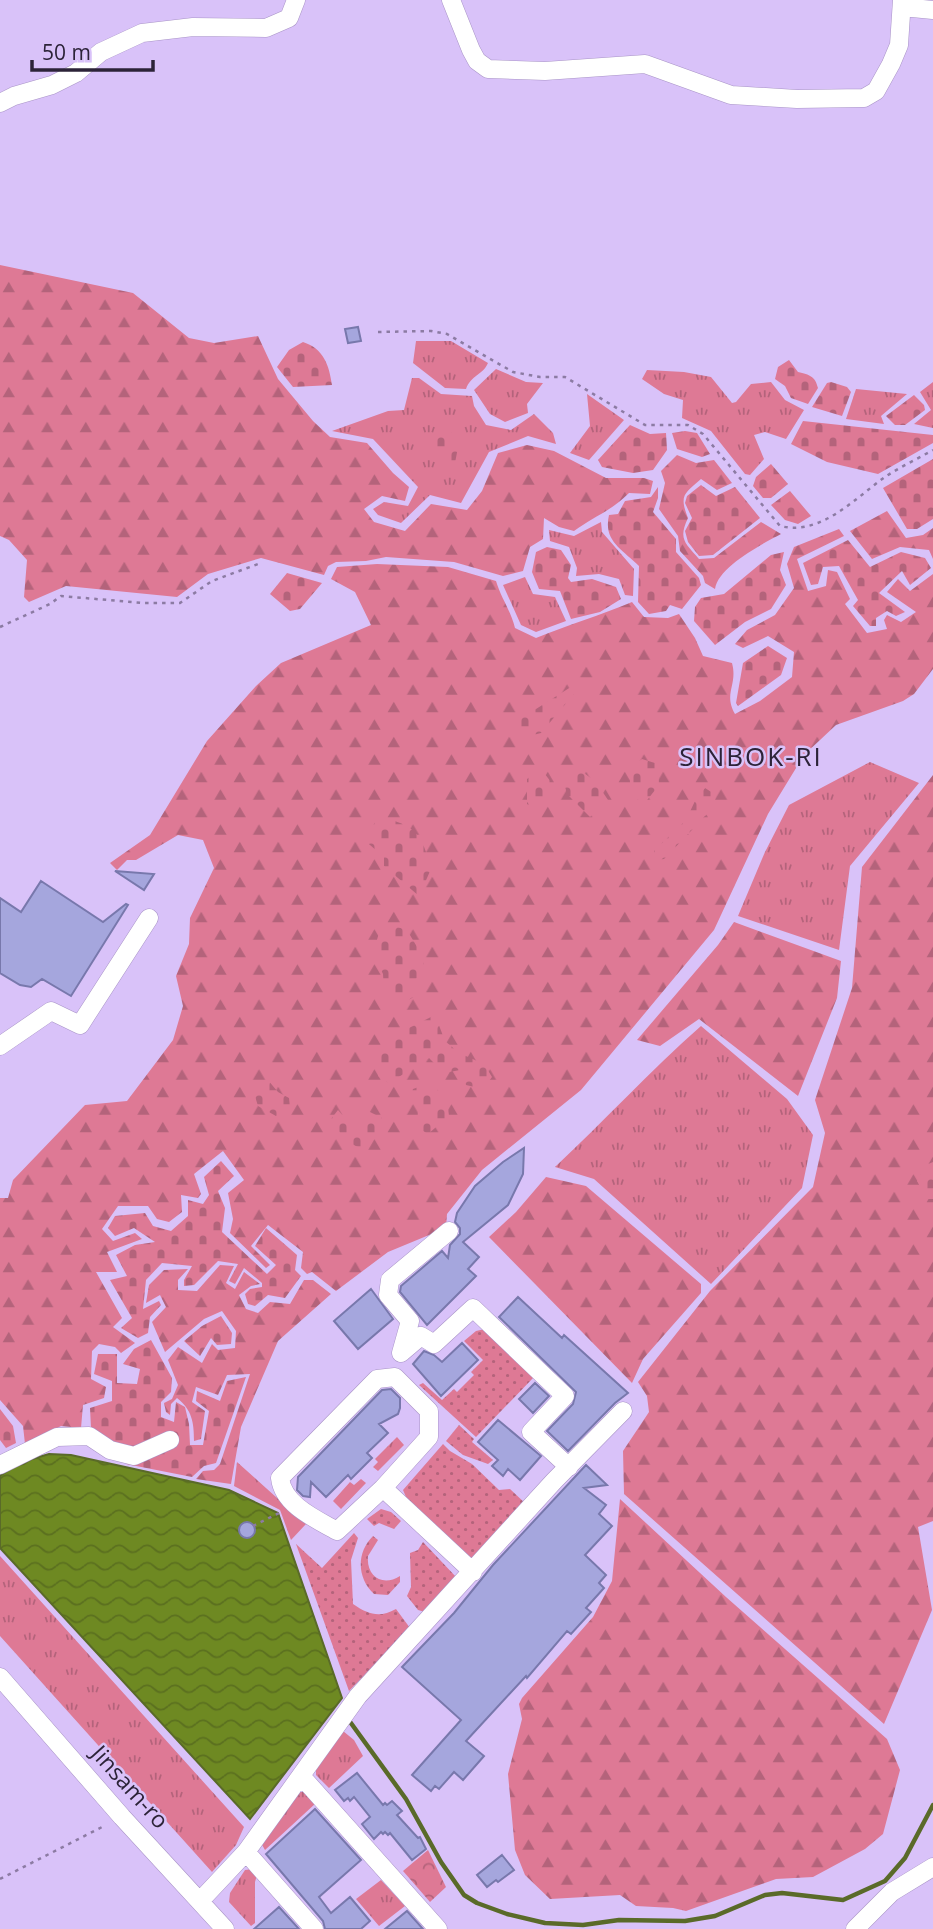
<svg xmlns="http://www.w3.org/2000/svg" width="933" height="1929" font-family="'Open Sans',sans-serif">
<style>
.grass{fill:url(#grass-tufts)}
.forest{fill:url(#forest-firs)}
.cemetery{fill:url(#cemetery-stones)}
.park{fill:url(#park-crowns)}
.garden{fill:url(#garden-dots)}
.water{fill:url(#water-waves);stroke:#5a6a29;stroke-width:2}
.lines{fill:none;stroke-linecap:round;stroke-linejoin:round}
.stream{stroke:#5a6a29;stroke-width:4.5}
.building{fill:#a5a6dd;stroke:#7878ac;stroke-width:2}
.minor-casing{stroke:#a994c7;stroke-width:19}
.path{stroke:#8c7ba3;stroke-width:2.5;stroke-dasharray:3.5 5;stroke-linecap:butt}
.minor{stroke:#fff;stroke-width:18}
.labels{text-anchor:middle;stroke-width:5;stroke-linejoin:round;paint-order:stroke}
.street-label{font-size:23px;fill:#2c2338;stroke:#d9c2f9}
.quarter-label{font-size:26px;letter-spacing:2px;fill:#2c2338;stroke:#d9c2f9}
</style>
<defs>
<pattern id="grass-tufts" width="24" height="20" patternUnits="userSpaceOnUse" patternTransform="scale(1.75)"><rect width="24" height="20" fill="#de7995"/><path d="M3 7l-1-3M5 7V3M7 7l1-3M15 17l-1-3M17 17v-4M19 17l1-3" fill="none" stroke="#b4637b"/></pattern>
<pattern id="forest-firs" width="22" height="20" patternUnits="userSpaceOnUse" patternTransform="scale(1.75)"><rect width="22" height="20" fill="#de7995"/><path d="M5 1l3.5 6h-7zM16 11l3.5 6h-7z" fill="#b4637b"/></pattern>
<pattern id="cemetery-stones" width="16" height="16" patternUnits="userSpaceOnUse" patternTransform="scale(1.75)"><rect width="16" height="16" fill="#de7995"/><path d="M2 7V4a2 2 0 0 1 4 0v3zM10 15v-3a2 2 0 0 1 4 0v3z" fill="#b4637b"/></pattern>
<pattern id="park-crowns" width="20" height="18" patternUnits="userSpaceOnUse" patternTransform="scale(1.75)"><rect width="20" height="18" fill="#de7995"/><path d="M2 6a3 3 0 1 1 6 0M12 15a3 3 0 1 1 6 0" fill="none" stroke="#b4637b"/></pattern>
<pattern id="garden-dots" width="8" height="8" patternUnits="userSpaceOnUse" patternTransform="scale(1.75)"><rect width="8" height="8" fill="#de7995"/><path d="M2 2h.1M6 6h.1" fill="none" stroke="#b4637b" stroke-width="1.8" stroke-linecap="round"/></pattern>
<pattern id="water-waves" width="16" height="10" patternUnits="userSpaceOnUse" patternTransform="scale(1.75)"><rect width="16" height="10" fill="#6e8922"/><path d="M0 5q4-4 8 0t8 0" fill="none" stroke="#5b701f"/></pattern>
</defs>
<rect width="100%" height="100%" fill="#d9c2f9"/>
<!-- grass -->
<path class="grass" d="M416 341H451L488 363C483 375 471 375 466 389L445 388 413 363Z
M496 369 526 382 543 383 527 404 528 413 505 422 490 414 474 390Z
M647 370 684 372 711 377 732 403 736 402 751 384 771 382 785 400 804 410 786 439 765 432 754 435 764 459 750 475 745 474 711 431 682 418 683 400 664 394 642 379Z
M412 378H419L441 394 472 396 474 406 486 425 511 430 534 414 553 433 556 444 528 436 489 452 461 503 430 495 401 523 378 515 373 509 384 502 408 506 418 487 373 439 332 431 388 411 404 410Z
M933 382V428L914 424 931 410 920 392Z
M856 389 907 394 881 416 884 424 846 419Z
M587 394 624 420 589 460 570 453 590 426Z
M601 522 602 532 634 569 633 596 625 595 619 579 599 574 576 576 577 568 569 547 550 541 549 530 574 536Z
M525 577 533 594 555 597 566 621 536 632 521 625 503 585Z
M870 762 919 783 850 866 839 950 738 916 765 852 789 805Z
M701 1026 787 1099 813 1135 802 1188 711 1284 594 1179 555 1167C604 1121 650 1071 701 1026Z
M397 1437 404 1445 378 1471 373 1467 378 1462 375 1459Z
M237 1462 306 1524 291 1540 280 1510 234 1486Z
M361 1479 366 1483 341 1509 333 1501 350 1482 354 1485Z
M0 1556 244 1827 236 1845 212 1872 0 1636Z
M343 1731 354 1740 363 1756 329 1788 316 1775V1770Z
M299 1792H307L316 1803 265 1850 261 1843Z
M253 1869 257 1875 255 1882V1923L251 1926 229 1902 230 1893 245 1870Z
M381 1880 405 1906 379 1926 356 1899Z"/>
<!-- forest -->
<path class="forest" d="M0 265 133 293 189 338 214 343 258 336 278 379 313 421 330 437 367 443 393 473 409 487 405 501 382 496 364 509 374 522 405 531 431 504 467 510 482 491 498 453 527 445 554 451 606 478H644L653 481 650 494 629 493C611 511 593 517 574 531L559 527 544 518 543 539 530 547 523 571 503 576 454 562 386 557 366 561 336 562 328 566 324 575 261 558 208 574 177 597 66 586 29 602 24 597 27 560 9 540 0 536Z
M677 455 696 463 714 460 732 483 717 490 701 479C684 494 679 495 688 518 678 539 685 543 699 559L714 558 761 522 781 534C762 544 718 567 715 589L705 583 703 576 680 551 678 536 659 509 665 483 661 471Z
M887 511 906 538 923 535 933 528V559L929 550 900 547 872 559 850 531Z
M839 529 844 536 797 559 808 591 826 586 828 570 837 572 850 599 845 604 867 633 887 629 884 620 887 615 901 622 916 612 887 592 898 579 910 591 933 574V669L914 694 903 701 836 725 804 755 768 814 714 930 581 1090 482 1170 447 1214 446 1228 388 1252 336 1291 312 1272 307 1274 301 1268 303 1252 268 1225 251 1246 270 1265 266 1268 230 1233 233 1219 228 1193 244 1180 223 1151 194 1174 201 1194 198 1198 181 1195 182 1212 169 1222 157 1219 148 1206H118L102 1229 113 1241 135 1233 142 1239 107 1252 117 1272H96L122 1318 113 1327 135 1343 121 1353 115 1347 99 1344 92 1351 91 1379 106 1387 104 1398 83 1405 81 1428 61 1426 25 1444 23 1426 0 1400V1198H8L13 1180 85 1105 127 1101 173 1040 183 1006 176 976 189 944 190 918 214 868 203 840 178 835 136 860H127L117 870 110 863 150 835 207 741 256 686 281 663 371 625 355 592 331 579 337 567 377 564 448 567 496 581C501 598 511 611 515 628L536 638C568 625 601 615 632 602L644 617 668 618 679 614 695 638 703 656 732 663C738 685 723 693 735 714L760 701 792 677 794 652 768 636 743 648 735 644 747 630 775 615 794 588 787 564 794 547Z
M933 775V1521L918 1527 932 1610 884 1724 624 1494 623 1451 649 1412 647 1396 638 1382 710 1291 813 1187 825 1133 815 1100 852 988 862 867Z
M734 922 841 961 837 998 798 1096 699 1019 660 1046 637 1040 718 945Z
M546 1177 586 1186 701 1284V1293L643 1359 632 1383 489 1237 516 1212Z
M220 1265 234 1266 226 1283 235 1289 244 1272 260 1284 251 1286 239 1295 246 1309 258 1313 270 1302 290 1304 304 1280H313L331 1294 278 1341 241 1427 231 1484 196 1479 203 1471 214 1470 220 1464 250 1374 227 1375 218 1395 196 1387 192 1402 205 1411 201 1439 194 1441C194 1422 192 1410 177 1398L171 1404 170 1415 166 1412 164 1403 172 1399 178 1385 168 1360 178 1347 202 1363 212 1344 218 1350 235 1348 236 1331 222 1311 204 1319 165 1352 152 1322 166 1307 160 1295 146 1303 149 1285 164 1270 188 1269 178 1280V1290L197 1291Z
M620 1499 726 1597 887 1739 900 1770 883 1834 865 1849 813 1877 776 1879 686 1911 673 1908 636 1906 620 1895 550 1899 525 1875 515 1850 508 1774 522 1719 519 1704 522 1698 593 1617 612 1581Z"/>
<!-- cemetery -->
<path class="cemetery" d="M303 342C324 349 329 365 332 385L293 387 277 367 289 350Z
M789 360 798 372C810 375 815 376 818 388L808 404 791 398 785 386 775 379 778 367Z
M831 382 847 387 851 392 842 416 812 407 827 383Z
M914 395 924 405 925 410 905 425H895L886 416Z
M803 421 933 435V443L878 474 827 462 791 444Z
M630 425 650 434 666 433 667 450 653 470 633 473 602 467 598 460Z
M441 431 451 432 459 442 455 463 446 467 428 441Z
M685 431 697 433 710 454 702 457 677 449 672 433Z
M933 459V519L917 529H907L883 488Z
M771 464 788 484 771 498H763L753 486 756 477Z
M701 485 716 496 735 487 760 518 713 555 699 556 688 542 685 531 692 518 685 503 687 496Z
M658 487V498L653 512 676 539V552L699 578 701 585 682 609 670 605 666 611 649 614 638 602 639 566C622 549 603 541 609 515L618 514 625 501 651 497Z
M790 491 811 516 798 524 785 520 771 505Z
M848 540 870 567 901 552 925 558 931 568 910 585 902 571 879 593 905 612 896 616 887 611 876 618V626H870L853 606 858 600 839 566 823 567 818 584 811 585 803 563Z
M547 547 561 550 571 565 568 578 571 582 592 579 616 587 621 599 600 612 571 619 560 591 539 589 532 572 536 552Z
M784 552 780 570 786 585 771 609 745 622 715 645 694 621 695 607 701 598 724 594 771 555Z
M287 573 322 583 300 609 290 611 270 594Z
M768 646 787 658 781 675 738 706 736 703 743 663Z
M574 685 578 689 541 733 521 738 517 721Z
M642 759 658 764 659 785 644 804 630 794V767Z
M576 767 596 782 608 800 590 817 567 794 562 775Z
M541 769 551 782 549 797 535 809 527 804V779Z
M705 788 716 795 713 808 664 859 656 860 654 851 686 820 695 801Z
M379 817C416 825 422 834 431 869L419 896 384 866V857L363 839Z
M391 925 407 930 420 952 426 972 414 980 415 996 399 1006 384 991 383 974 373 953 379 933Z
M435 1015 445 1041 459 1053 484 1064 492 1077 483 1089 466 1085 460 1070 444 1073 429 1058 389 1083 378 1076 381 1042Z
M267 1079 278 1092 289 1098 290 1108 276 1116 258 1106 254 1093Z
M430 1083 447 1099 449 1116 428 1134 417 1127 418 1110 410 1098 413 1089Z
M338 1110 349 1123 360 1120 366 1110 382 1118 380 1128 368 1149C350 1148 340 1134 331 1119Z
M221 1161 234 1176 218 1191 225 1208 222 1232 267 1274 276 1265 255 1246 266 1228 297 1255 295 1270 301 1276 285 1298 268 1295 255 1306 248 1304 245 1294 250 1289 262 1287V1283L244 1268 235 1284 229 1281 238 1264 218 1261 194 1285 184 1286V1280L192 1266 162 1263 146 1280 143 1309 159 1301 161 1305 150 1317 148 1333 138 1338 121 1328 132 1318 110 1280 127 1276 116 1255 135 1245 155 1242 134 1228 115 1236 108 1228 115 1216 145 1213 153 1226 171 1231 188 1216V1200L203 1204 209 1195 204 1177Z
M933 1162V1199H927L917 1181 926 1165Z
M221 1316 232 1333 231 1344 217 1345 211 1338 200 1356 184 1341 202 1326Z
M151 1340 172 1378 171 1392 161 1402V1417L174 1422 176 1402 185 1407 189 1424 190 1445H203L209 1411 196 1401 197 1391 220 1401 227 1381 246 1377 216 1463 204 1466 192 1477 126 1464 118 1446 91 1428 90 1408 112 1401V1381L94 1374 98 1354H117V1383L137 1384 140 1369 123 1364 134 1349Z
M0 1409 13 1426 16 1443 6 1448 0 1440Z"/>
<!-- park -->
<path class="park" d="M428 1850 446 1887 430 1902 403 1871Z"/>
<!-- garden -->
<path class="garden" d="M485 1329 534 1377 476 1437 419 1385 423 1383 442 1400 454 1389 457 1392 474 1375 471 1372 483 1360 464 1341 476 1331Z
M459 1425 474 1439 472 1442 493 1460 488 1464 463 1455 446 1441Z
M443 1444 450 1451 472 1464 499 1490 510 1489 527 1505 474 1560 465 1556 406 1497 403 1490Z
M381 1509 391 1512 401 1521 394 1529 379 1523 374 1526 367 1519Z
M354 1533 358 1538 351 1560 353 1604C369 1615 380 1618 396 1609L410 1628 349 1691 296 1544 322 1568Z
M373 1536 378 1540 368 1556C366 1577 383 1587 400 1576V1582L388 1595 374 1594C357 1578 356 1553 373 1536Z
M423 1542 457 1578 425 1612 418 1610 407 1596 411 1587 410 1553 418 1550Z"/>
<!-- water -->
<path class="water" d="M49 1454 71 1455 229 1490 278 1513 342 1698 250 1819 0 1548V1476L19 1463Z"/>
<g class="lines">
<!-- stream -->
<path class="stream" d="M348 1719 406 1799 441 1862 464 1895 477 1903 507 1914 545 1923 583 1925 619 1920 685 1921 715 1916 765 1895 782 1893 843 1900 885 1881 905 1858 933 1805"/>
</g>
<!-- building -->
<path class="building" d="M358 327 361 341 348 343 345 329Z
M115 871 154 874 144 890Z
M41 881 103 922 126 904 128 905 71 996 42 979 31 987 20 985 0 973V898L21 912Z
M524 1148 523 1174 508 1205 463 1242 479 1257 468 1269 476 1276 427 1325 400 1292 401 1286 442 1251 448 1258 450 1245 460 1234V1228L455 1222 457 1213 475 1186 503 1162Z
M371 1289 393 1319 358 1349 334 1321Z
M518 1297 562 1338 564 1335 628 1393 615 1403 568 1451 547 1431 573 1404 576 1392 499 1317Z
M462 1343 478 1360 441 1396 413 1364 424 1351 434 1355 442 1362Z
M535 1383 549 1396 533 1413 519 1399Z
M391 1389 400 1398V1408L398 1414 379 1424 388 1433 367 1453 372 1458 351 1479 348 1475 326 1497 311 1482 310 1497 303 1496 297 1490 298 1477 382 1390Z
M498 1420 541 1456 520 1480 508 1469 503 1476 492 1466 498 1460 478 1442Z
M586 1465 607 1485 584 1488 606 1505 599 1514 612 1526 585 1555 606 1575 599 1583 604 1588 586 1608 591 1612 571 1634 567 1631 527 1678 526 1676 466 1741 484 1756 463 1780 454 1772 439 1789 435 1786 431 1791 412 1775 461 1720 402 1667 454 1613 493 1565Z
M239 1530a8 8 0 1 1 16 0a8 8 0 1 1-16 0Z
M357 1773 383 1805 385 1803 387 1805 392 1801 402 1811 397 1815 418 1838 420 1837 426 1849 412 1860 390 1833 388 1835 385 1832 383 1834 381 1832 374 1839 362 1824 370 1817 354 1797 350 1801 348 1798 344 1801 335 1790Z
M315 1809 361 1860 319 1897 331 1913 350 1897 370 1921 361 1929H325L323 1921 266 1854Z
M502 1855 514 1870 498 1882 496 1880 487 1887 477 1875Z
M279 1907 299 1929H254Z
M407 1911 423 1929H385Z"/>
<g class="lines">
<defs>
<path id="minor" d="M451 0 471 50 477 61 488 69 545 71 645 64 731 95 797 99 864 98 876 91 891 64 899 45 902 0
M902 7 933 10
M0 103 14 96 52 85 76 73 101 52 142 33 193 27 266 28 289 18 296 0
M0 1046 51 1011 80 1025 149 918
M401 1353 421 1336 434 1344 473 1308 565 1396 531 1432 569 1467
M401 1353 410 1321 388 1295 390 1280 449 1231
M395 1377 429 1411V1437L383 1488 337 1531C316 1519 283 1505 280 1478L377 1379Z
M0 1465 57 1437 89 1436 110 1450 134 1456 170 1440
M383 1488 473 1572
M0 1677 122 1817 225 1929
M302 1777 438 1929
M246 1852 314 1929
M200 1901 246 1852 358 1696 554 1481 623 1411
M855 1929 892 1892 933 1867"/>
</defs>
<!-- minor casing -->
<use href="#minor" class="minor-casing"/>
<!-- path -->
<path class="path" d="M378 332 431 331 447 334 513 372 540 377H565L645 425H688L703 434 780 526C821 536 854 499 885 477 900 467 917 459 933 450
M0 627 50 604 61 596 143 603H180L212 581 258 564
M253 1526 281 1512
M0 1879 106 1825"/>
<!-- minor -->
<use href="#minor" class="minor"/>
</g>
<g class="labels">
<!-- street labels -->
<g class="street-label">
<text transform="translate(130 1787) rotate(48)" y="8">Jinsam-ro</text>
</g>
<!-- quarter labels -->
<g class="quarter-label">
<text x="751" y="766">SINBOK-RI</text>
</g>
</g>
<!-- scale -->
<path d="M32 60v10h121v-10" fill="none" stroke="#2c2338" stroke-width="3.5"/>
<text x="42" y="60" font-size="21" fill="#2c2338" stroke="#d9c2f9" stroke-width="5" paint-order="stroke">50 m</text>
</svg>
